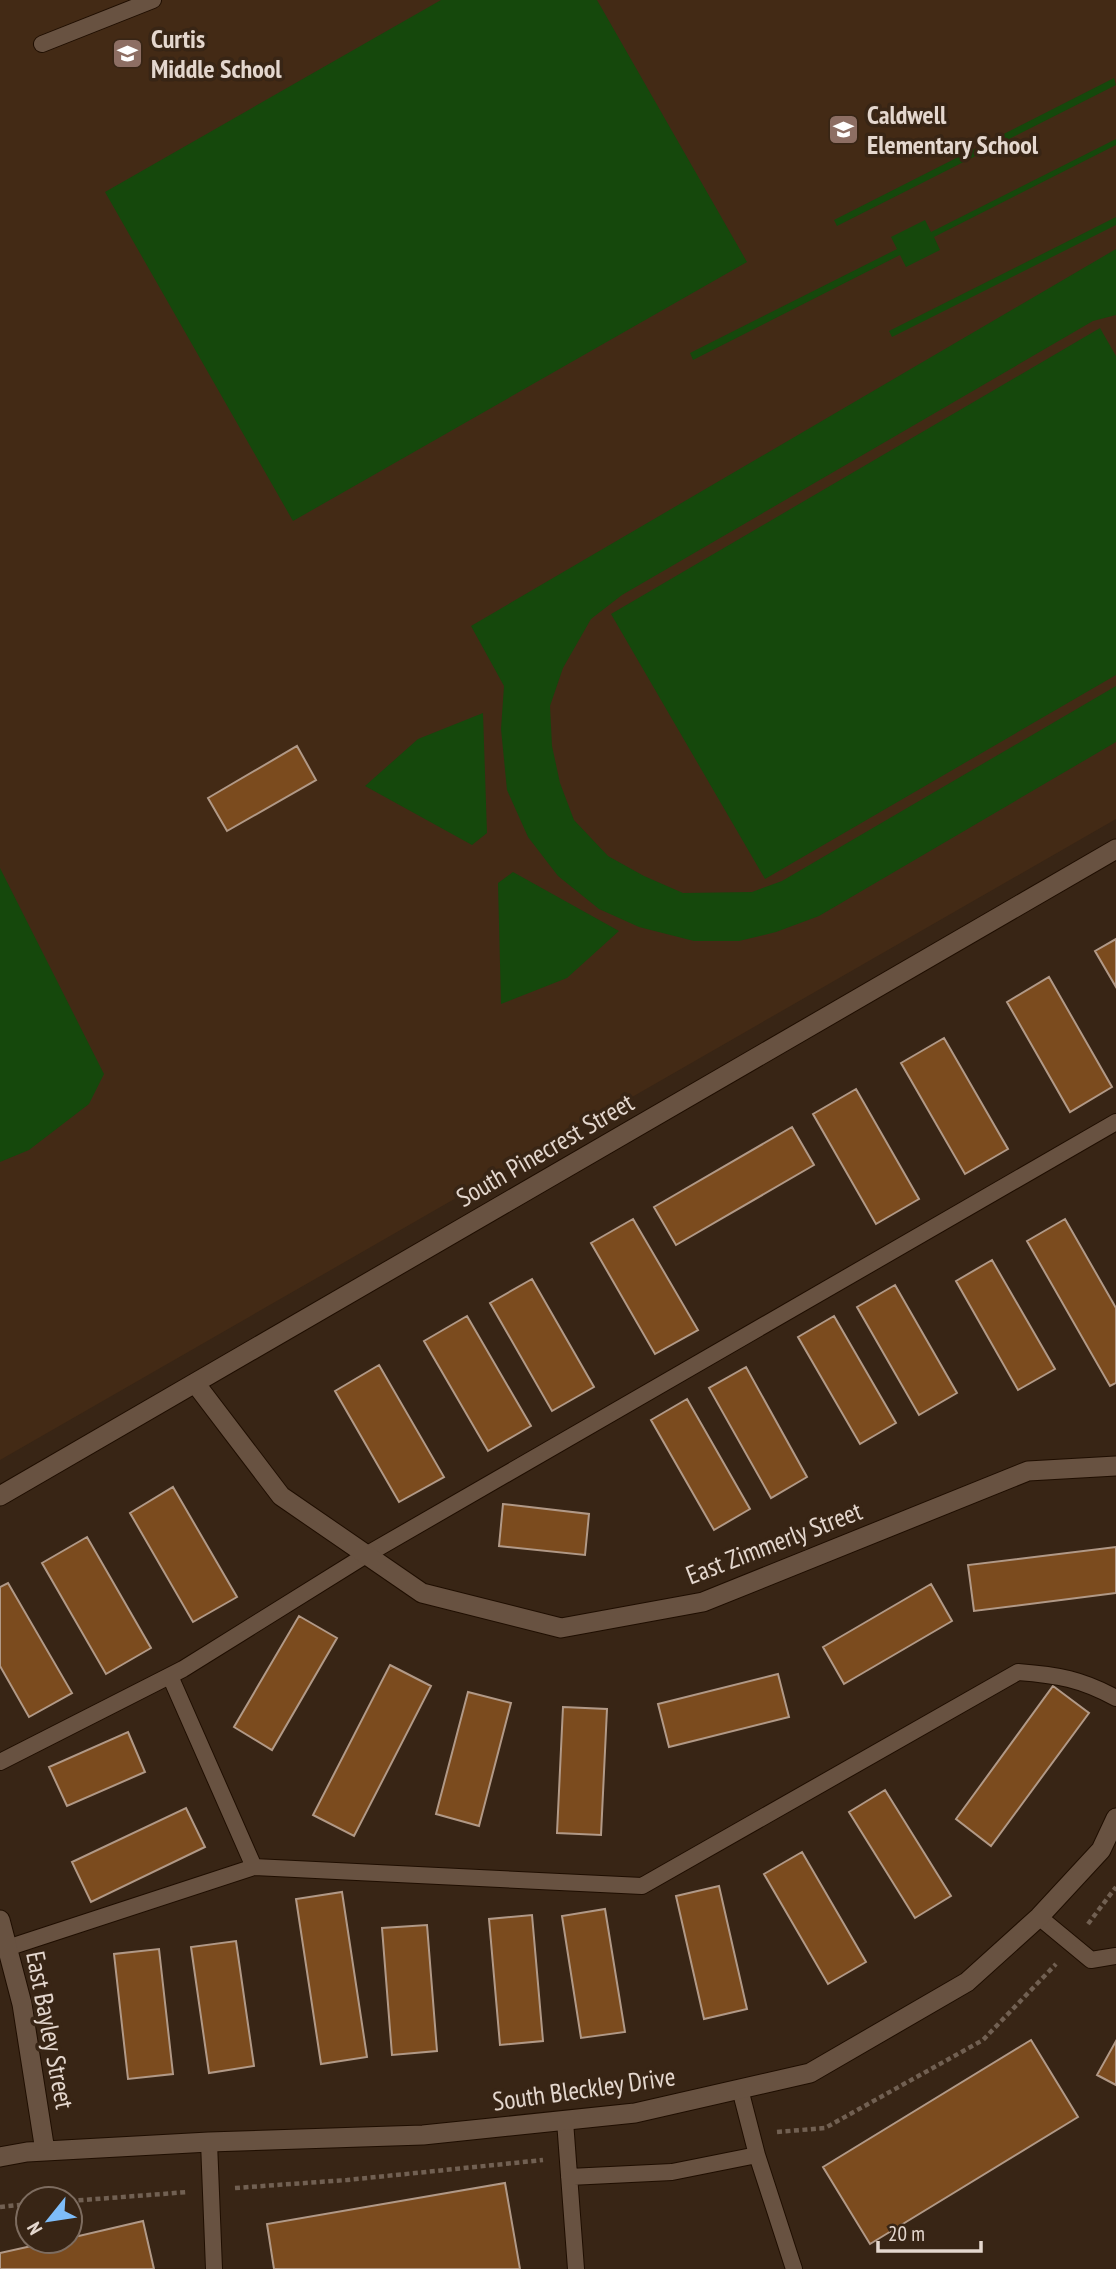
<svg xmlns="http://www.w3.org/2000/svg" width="1116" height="2269" font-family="'PT Sans Narrow',sans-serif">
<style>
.built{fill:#432a15}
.pitch{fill:#15480c}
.building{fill:#7b4b1e;stroke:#b19987;stroke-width:2}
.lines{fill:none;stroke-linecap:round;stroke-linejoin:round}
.service-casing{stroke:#1f0e01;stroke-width:18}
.minor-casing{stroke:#1f0e01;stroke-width:21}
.path{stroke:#716052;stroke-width:4.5;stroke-dasharray:5 3.5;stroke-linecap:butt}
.service{stroke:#685241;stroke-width:16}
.minor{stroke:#685241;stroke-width:19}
.labels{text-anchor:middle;stroke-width:7;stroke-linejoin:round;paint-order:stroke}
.poi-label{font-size:26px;font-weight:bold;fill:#e4d7ce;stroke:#382515;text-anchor:start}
.street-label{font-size:26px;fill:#e4d7ce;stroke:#382515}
</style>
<rect width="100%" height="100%" fill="#382515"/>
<!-- built -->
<path class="built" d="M0 0H1116V819L0 1460Z"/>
<!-- pitch -->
<path class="pitch" d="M441 0H597L747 262 293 521 105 192Z
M1114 78 1116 85 837 226 834 220Z
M1116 139V145L934 237 940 250 906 267 900 255 693 360 690 353 897 249 891 237 925 220 931 232Z
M1116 217V225L892 337 889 331Z
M1116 249V315L1093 321 622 595 591 619 563 668 550 706 552 746 560 783 574 820 608 856 644 876 683 893 752 892 782 881 1116 686V742L819 916 776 932 739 941H694L639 927 599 909 558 876 528 837 507 790 501 729 504 686 471 626Z
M1100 328 1116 356V675L765 879 611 614Z
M483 713 487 833 472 845 365 786 418 739Z
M0 868 104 1074 89 1104 29 1150 0 1162Z
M513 872 619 931 567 978 501 1004 498 883Z"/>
<!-- building -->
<path class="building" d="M297 746 316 780 227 831 208 798Z
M1116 939V987L1095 951Z
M1049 977 1112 1087 1070 1112 1007 1002Z
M944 1038 1008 1149 965 1174 901 1063Z
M856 1089 919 1199 876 1224 813 1114Z
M792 1127 814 1165 676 1245 654 1207Z
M633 1219 698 1330 655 1354 591 1243Z
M1065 1219 1116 1308V1383L1110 1386 1027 1241Z
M992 1260 1055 1369 1018 1390 956 1281Z
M532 1279 594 1387 552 1411 490 1303Z
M895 1285 957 1393 919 1415 857 1307Z
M467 1316 531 1426 488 1451 424 1341Z
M834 1316 896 1423 860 1444 798 1337Z
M379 1365 444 1477 399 1502 335 1391Z
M746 1367 807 1477 771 1498 709 1388Z
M687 1399 750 1509 714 1530 651 1420Z
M173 1487 237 1597 193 1622 130 1513Z
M503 1504 589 1514 585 1555 499 1546Z
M87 1537 151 1648 106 1674 42 1563Z
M1116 1547V1593L974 1611 968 1565Z
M8 1583 72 1693 29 1717 0 1666V1587Z
M931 1584 952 1621 844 1684 823 1647Z
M299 1616 337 1638 272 1750 234 1727Z
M390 1665 431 1686 354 1836 313 1815Z
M778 1674 789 1717 669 1747 658 1704Z
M1053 1686 1089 1713 991 1846 956 1819Z
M468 1692 511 1703 479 1826 436 1814Z
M563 1707 607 1709 601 1835 557 1833Z
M128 1732 145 1772 67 1806 49 1767Z
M885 1790 951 1896 915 1918 849 1812Z
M186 1808 205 1847 91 1902 72 1862Z
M802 1852 866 1962 828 1984 764 1874Z
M719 1886 747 2009 704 2019 676 1896Z
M342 1892 367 2057 321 2064 296 1899Z
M605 1909 625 2032 581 2038 562 1916Z
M532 1915 543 2041 500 2045 489 1919Z
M427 1925 437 2051 392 2055 382 1928Z
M236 1941 254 2066 209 2073 191 1947Z
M159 1949 173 2074 128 2079 114 1954Z
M1031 2040 1078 2117 870 2244 823 2167Z
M1116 2041V2085L1097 2075Z
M505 2183 520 2269H274L267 2224Z
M143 2221 154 2269H0V2253L54 2241H70V2238Z"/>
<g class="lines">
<defs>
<path id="service" d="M42 44 153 0
M170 1676 254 1867
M0 1762 183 1669 366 1555 1116 1122
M1039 1917 1091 1960 1116 1956
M7 1948 254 1867 642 1886 1018 1672C1058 1675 1081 1679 1116 1698
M740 2089 757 2155 794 2269
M565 2121 576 2269
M209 2142 214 2269
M569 2177 672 2172 757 2155"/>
<path id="minor" d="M195 1383 281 1496 422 1593 561 1628 703 1602 1028 1471 1116 1466
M0 1496 1116 849
M0 1920 22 2004 45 2151
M0 2157 27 2152 209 2142 423 2135 635 2113 810 2073 967 1982 1039 1917 1101 1850 1116 1818"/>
</defs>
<!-- service casing -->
<use href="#service" class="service-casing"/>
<!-- minor casing -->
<use href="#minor" class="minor-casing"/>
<!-- path -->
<path class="path" d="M1088 1924 1116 1887
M777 2132 825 2128 983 2040 1056 1964
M235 2188 347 2180 543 2160
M70 2201 188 2192
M0 2207 28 2204"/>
<!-- service -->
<use href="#service" class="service"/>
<!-- minor -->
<use href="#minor" class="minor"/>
</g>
<!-- icons -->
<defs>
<symbol id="school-square" viewBox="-11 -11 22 22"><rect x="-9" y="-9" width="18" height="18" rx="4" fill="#8d6e63" stroke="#382515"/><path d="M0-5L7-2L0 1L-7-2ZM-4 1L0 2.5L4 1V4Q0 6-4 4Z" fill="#fff"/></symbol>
</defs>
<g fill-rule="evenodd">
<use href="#school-square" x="110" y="36" width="35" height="35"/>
<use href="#school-square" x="826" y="112" width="35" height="35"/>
</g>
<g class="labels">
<!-- poi labels -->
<g class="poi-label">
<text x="151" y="48">Curtis<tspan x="151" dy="30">Middle School</tspan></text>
<text x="867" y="124">Caldwell<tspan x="867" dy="30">Elementary School</tspan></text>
</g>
<!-- street labels -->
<g class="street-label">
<text transform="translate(545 1150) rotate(-30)" y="9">South Pinecrest Street</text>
<text transform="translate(774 1543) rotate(-21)" y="9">East Zimmerly Street</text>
<text transform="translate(50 2030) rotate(79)" y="9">East Bayley Street</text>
<text transform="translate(584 2089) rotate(-8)" y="9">South Bleckley Drive</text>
</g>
</g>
<!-- north arrow -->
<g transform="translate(49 2220) rotate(240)"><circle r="33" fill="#382515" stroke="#7d6c5f" stroke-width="2"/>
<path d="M0-5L12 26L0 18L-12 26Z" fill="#7ebdf9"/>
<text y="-10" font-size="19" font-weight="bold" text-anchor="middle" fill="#e4d7ce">N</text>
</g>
<!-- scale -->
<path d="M878 2241v10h103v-10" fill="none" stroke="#e4d7ce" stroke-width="3.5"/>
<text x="888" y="2241" font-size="21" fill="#e4d7ce" stroke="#382515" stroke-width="5" paint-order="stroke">20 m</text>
</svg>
